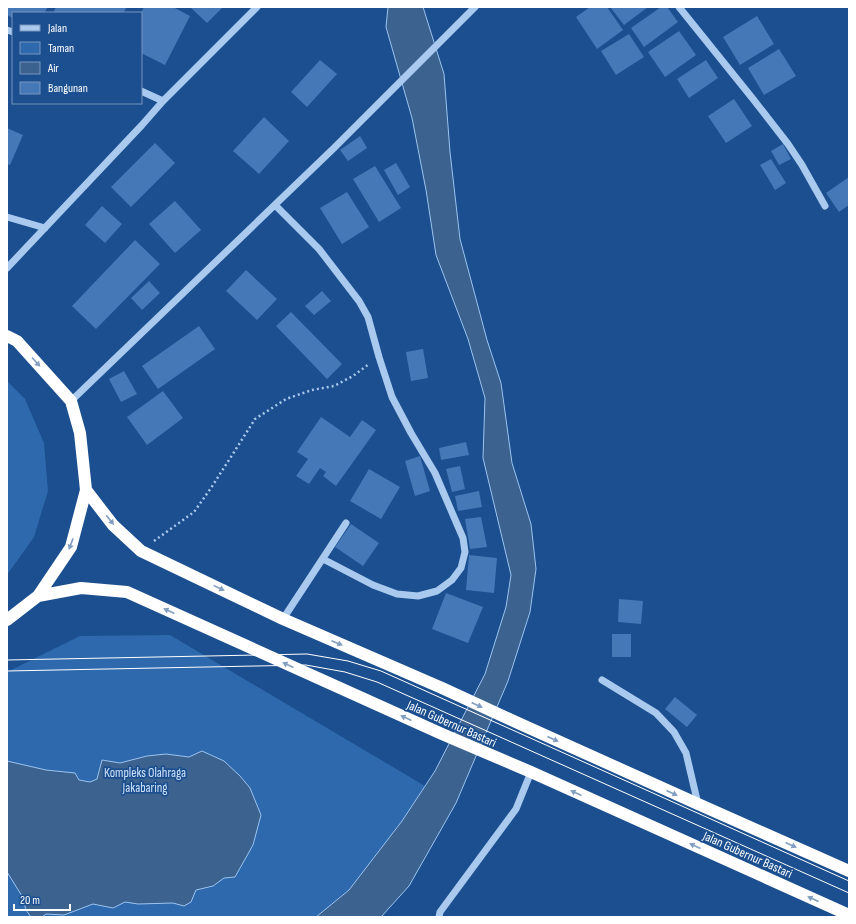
<svg xmlns="http://www.w3.org/2000/svg" width="856" height="924" font-family="'Sofia Sans Condensed',sans-serif">
<style>
.green{fill:#2e69ad}
.water{fill:#3c6290;stroke:#9cc4f0}
.building{fill:#4478b7}
.lines{fill:none;stroke-linecap:round;stroke-linejoin:round}
.path{stroke:#a9c9ee;stroke-width:2.5;stroke-dasharray:2 3;stroke-linecap:butt}
.minor{stroke:#a9c9ee;stroke-width:7}
.highway{stroke:#fff;stroke-width:12}
.tram{stroke:#fff;stroke-width:1}
.oneway{fill:#829ec1}
.labels{text-anchor:middle;stroke-width:3.5;stroke-linejoin:round;paint-order:stroke}
.street-label{font-size:13px;fill:#fff;stroke:#1b4f8f}
.park-label{font-size:13px;fill:#cfe3fa;stroke:#1b4f8f}
</style>
<rect width="100%" height="100%" fill="#1b4f8f"/>
<!-- green -->
<path class="green" d="M7 381 25 399 44 443 48 491 34 537 7 575Z
M170 635 425 786 402 821 349 890 316 917H7V672L80 636Z"/>
<!-- water -->
<path class="water" d="M388 7H423L444 74 450 152 460 239 487 340 501 383 512 463 531 524 536 569 530 612 508 681 456 803 409 886 381 917H316L349 890 402 821 435 771 485 674 506 607 511 575 483 458 485 398 468 339 436 255 426 190 412 118 386 27Z
M202 751 224 761 240 776 250 788 261 815 253 845 235 877 224 878 213 886 196 890 191 902 184 906 173 903 138 904 125 902 113 908 93 904 64 915 46 914 42 917H31L26 910 22 896 7 872V761L46 770 75 773 79 780 90 782 97 779 102 760 120 763 147 756 166 754 189 757Z"/>
<!-- building -->
<path class="building" d="M7 7H48L44 13H13V18L7 15Z
M56 7H127L123 13H53Z
M144 7H173L190 16 165 65 141 53V13Z
M190 7H223L207 23Z
M590 7H607L623 30 597 49 576 17Z
M610 7H648L624 25Z
M661 7H667L678 22 644 47 631 28Z
M757 16 774 44 740 65 723 37Z
M679 31 696 55 665 77 648 52Z
M629 34 644 57 616 75 601 51Z
M779 49 796 76 764 95 748 68Z
M320 60 337 74 307 107 291 92Z
M706 60 718 78 689 98 677 79Z
M734 99 752 126 726 143 708 116Z
M264 117 289 141 259 174 233 151Z
M7 128 23 135 10 165 7 164Z
M360 136 367 148 348 161 340 150Z
M155 143 175 163 131 207 111 187Z
M783 144 791 159 779 165 771 151Z
M771 159 786 183 775 190 760 165Z
M396 163 410 187 398 195 384 170Z
M375 166 401 208 379 222 353 179Z
M849 177V205L839 212 826 193Z
M347 192 369 227 342 244 320 208Z
M175 201 201 230 175 253 149 224Z
M102 206 122 224 105 243 85 225Z
M135 240 160 264 96 329 72 306Z
M246 270 277 299 257 320 226 291Z
M149 281 160 293 142 310 131 298Z
M322 291 331 301 314 315 305 306Z
M291 312 342 364 327 379 276 326Z
M199 326 215 349 158 389 142 366Z
M423 349 428 378 411 381 406 352Z
M124 371 137 394 121 402 109 379Z
M163 391 183 418 147 445 127 417Z
M321 417 350 437 362 420 376 430 336 486 323 476 326 472 320 468 309 484 296 476 308 459 297 452Z
M466 442 469 455 441 460 439 448Z
M420 456 430 491 415 496 405 461Z
M460 466 465 489 452 492 446 469Z
M369 469 400 487 381 519 350 501Z
M479 491 482 507 458 511 455 496Z
M481 517 487 547 470 549 465 519Z
M351 524 379 543 363 566 335 547Z
M469 555 497 558 494 593 466 590Z
M446 593 483 607 468 643 432 629Z
M619 599 643 601 641 624 618 622Z
M612 634H631V657H612Z
M675 697 697 715 687 727 665 709Z"/>
<g class="lines">
<!-- path -->
<path class="path" d="M154 541 194 512 211 488 236 449 255 419 286 399 312 390 334 386 353 376 369 364"/>
<!-- minor -->
<path class="minor" d="M679 7 753 99 788 144 802 165 825 206
M7 30 13 32
M141 91 163 101
M275 205 319 249 359 301 368 317 379 357 392 397 411 433 435 473 463 538 465 552 461 568 452 580 437 591 418 596 397 594 373 585 323 559
M7 217 45 228
M7 268 142 125 163 101 257 7
M71 401 334 148 475 7
M283 619 346 523
M602 680 656 713 674 732 686 753 698 804
M439 917 440 912 516 809 531 772"/>
<!-- highway -->
<path class="highway" d="M7 336 17 341 71 401 80 433 86 490 71 547 38 596 7 620
M86 490 113 525 141 551 283 619 442 688 518 723 698 804 849 871
M38 596 81 588 127 592 442 734 531 772 849 915"/>
<!-- tram -->
<path class="tram" d="M7 660 307 654 348 661 381 671 849 881
M7 671 306 665 345 672 377 682 849 893"/>
</g>
<!-- one-way arrows -->
<defs><path id="oneway-solid" d="M-6-.8H1V-3.2L6.5 0L1 3.2V.8H-6Z"/></defs>
<g class="oneway">
<use href="#oneway-solid" transform="translate(36 362) rotate(48)"/>
<use href="#oneway-solid" transform="translate(110 520) rotate(51)"/>
<use href="#oneway-solid" transform="translate(71 544) rotate(110)"/>
<use href="#oneway-solid" transform="translate(219 588) rotate(26)"/>
<use href="#oneway-solid" transform="translate(169 611) rotate(-156)"/>
<use href="#oneway-solid" transform="translate(337 643) rotate(23)"/>
<use href="#oneway-solid" transform="translate(288 665) rotate(-156)"/>
<use href="#oneway-solid" transform="translate(477 705) rotate(25)"/>
<use href="#oneway-solid" transform="translate(406 718) rotate(-156)"/>
<use href="#oneway-solid" transform="translate(553 739) rotate(24)"/>
<use href="#oneway-solid" transform="translate(576 793) rotate(-156)"/>
<use href="#oneway-solid" transform="translate(672 793) rotate(24)"/>
<use href="#oneway-solid" transform="translate(791 845) rotate(24)"/>
<use href="#oneway-solid" transform="translate(695 846) rotate(-156)"/>
<use href="#oneway-solid" transform="translate(813 899) rotate(-156)"/>
</g>
<g class="labels">
<!-- street labels -->
<g class="street-label">
<text transform="translate(452 723) rotate(24)" y="5">Jalan Gubernur Bastari</text>
<text transform="translate(748 854) rotate(24)" y="5">Jalan Gubernur Bastari</text>
</g>
<!-- park labels -->
<g class="park-label">
<text x="145" y="777">Kompleks Olahraga<tspan x="145" dy="15">Jakabaring</tspan></text>
</g>
</g>
<!-- border -->
<rect width="856" height="924" fill="none" stroke="#ffffff" stroke-width="16"/>
<!-- legend -->
<rect x="12" y="12" width="130" height="92" fill="#1b4f8f" stroke="#7695bc"/>
<rect x="20" y="25" width="20" height="6" fill="#a9c9ee" stroke="#7695bc"/>
<text x="48" y="32" font-size="12" fill="#ffffff">Jalan</text>
<rect x="20" y="42" width="20" height="12" fill="#2e69ad" stroke="#7695bc"/>
<text x="48" y="52" font-size="12" fill="#ffffff">Taman</text>
<rect x="20" y="62" width="20" height="12" fill="#3c6290" stroke="#7695bc"/>
<text x="48" y="72" font-size="12" fill="#ffffff">Air</text>
<rect x="20" y="82" width="20" height="12" fill="#4478b7" stroke="#7695bc"/>
<text x="48" y="92" font-size="12" fill="#ffffff">Bangunan</text>
<!-- scale -->
<path d="M14 904v6h56v-6" fill="none" stroke="#ffffff" stroke-width="2"/>
<text x="20" y="904" font-size="12" fill="#ffffff" stroke="#1b4f8f" stroke-width="3" paint-order="stroke">20 m</text>
</svg>
